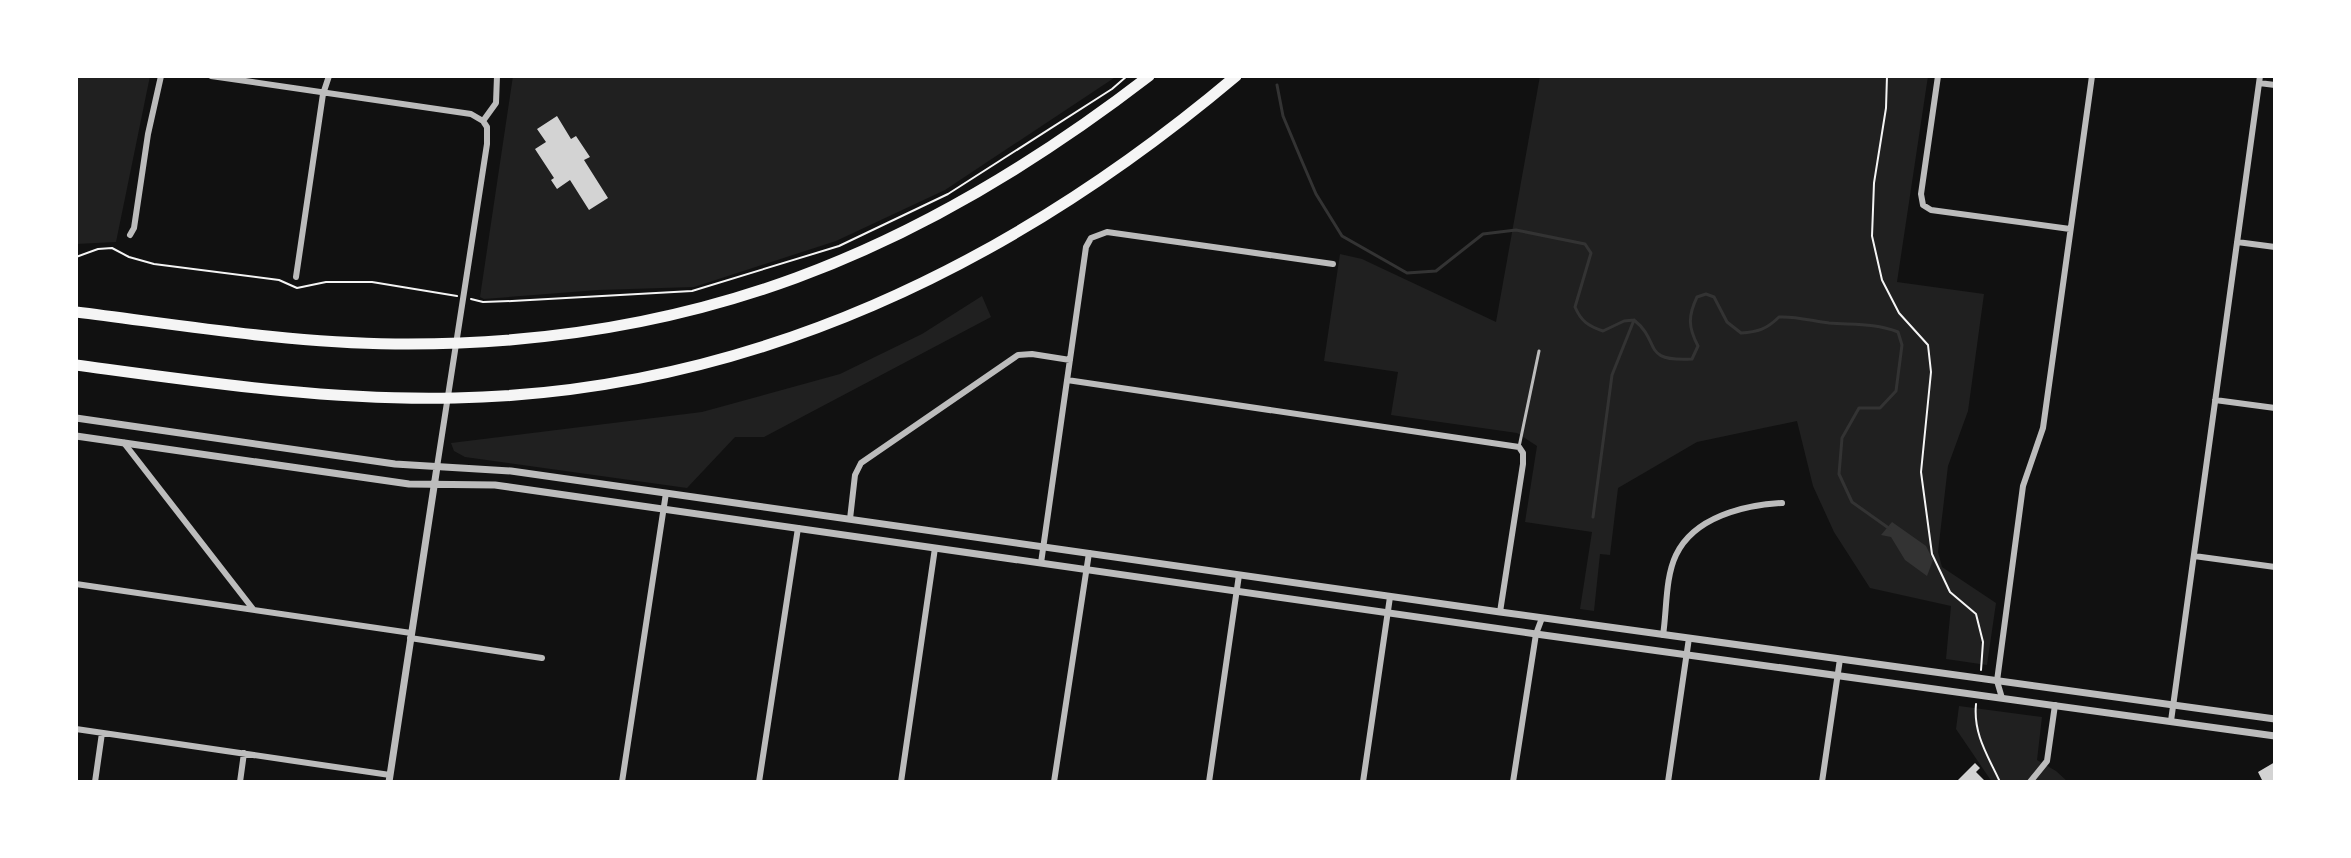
<svg xmlns="http://www.w3.org/2000/svg" width="2351" height="858" font-family="Helvetica,sans-serif">
<style>
.green{fill:#202020}
.water{fill:#333}
.lines{fill:none;stroke-linecap:round;stroke-linejoin:round}
.stream{stroke:#333;stroke-width:3}
.building{fill:#d3d3d3}
.path{stroke:#f5f5f5;stroke-width:2}
.service{stroke:#bcbcbc;stroke-width:3}
.minor{stroke:#bcbcbc;stroke-width:6}
.tertiary{stroke:#bcbcbc;stroke-width:7}
.motorway{stroke:#f5f5f5;stroke-width:11}
</style>
<rect width="100%" height="100%" fill="#111"/>
<!-- green -->
<path class="green" d="M76 76H150L116 242 76 244Z
M513 76H1117L945 190 836 241 694 287 598 290 484 299 480 297Z
M1540 76H1928L1897 282 1984 294 1968 411 1948 466 1938 552 1942 567 1996 603 1987 665 1946 659 1951 606 1870 588 1834 532 1813 486 1797 421 1697 442 1618 488 1610 555 1600 554 1594 611 1580 609 1592 532 1525 522 1537 446 1517 433 1391 415 1398 372 1324 361 1340 254 1362 259 1496 322Z
M982 296 991 317 764 437H735L687 488 465 457 454 451 451 443 702 412 840 374 922 334Z
M1959 706 2042 717 2037 760 2056 771 2068 782H1992L1956 729Z"/>
<!-- water -->
<path class="water" d="M1892 522 1926 546 1933 560 1927 576 1905 560 1891 537 1881 535Z"/>
<g class="lines">
<!-- stream -->
<path class="stream" d="M1277 85 1283 116 1301 159 1316 194 1342 236 1407 273 1436 271 1483 234 1516 230 1585 244 1591 253 1575 307C1581 321 1588 326 1603 331L1624 321 1634 320C1662 342 1640 362 1692 359L1698 346C1688 327 1688 316 1697 297L1706 294 1714 297 1727 322 1741 333C1758 332 1767 329 1779 317 1796 316 1812 321 1829 323 1853 325 1875 323 1898 332L1902 345 1896 391 1880 408H1859L1842 438 1839 474 1852 502 1890 529
M1593 517 1612 375 1634 320"/>
</g>
<!-- building -->
<path class="building" d="M557 116 571 139 576 136 590 157 584 160 608 198 589 210 570 180 557 189 551 180 554 178 535 149 546 142 537 129Z
M2275 762V782H2263L2258 772Z
M1975 763 1980 768 1976 772 1986 782H1956Z"/>
<g class="lines">
<!-- path -->
<path class="path" d="M1887 76 1886 108 1874 183 1872 236 1882 280 1899 313 1928 345 1931 372 1921 472 1932 554 1950 592 1976 614 1983 642 1981 670
M76 257 98 249 112 248 129 257 154 264 279 280 297 288 326 282H372L457 296
M471 299 483 302 512 301 692 291 839 246 948 194 1112 89 1127 76
M1976 704C1973 734 1988 756 2000 782"/>
<!-- service -->
<path class="service" d="M1519 447 1539 351"/>
<!-- minor -->
<path class="minor" d="M211 76 471 114 483 121
M1938 76 1921 194 1923 205 1931 210 2070 229
M2259 83 2275 85
M483 121 496 103 497 76
M130 235 134 228 148 134 161 76
M2237 242 2275 247
M296 277 323 94 329 76
M1067 380 1519 447 1523 453V464L1500 612
M2215 400 2275 408
M124 443 253 609
M437 467 487 144V127L483 121
M850 519 855 475 861 463 1018 355 1032 354 1070 360
M2194 556 2275 567
M1041 563 1086 247 1091 238 1107 232 1333 264
M76 584 411 633
M1663 635C1667 610 1665 578 1676 555 1694 517 1744 505 1782 503
M410 638 542 658
M2002 698 1997 681 2023 486 2043 428 2092 76
M2171 721 2260 76
M76 729 390 775
M95 782 102 733
M240 782 244 753
M622 782 666 493
M759 782 798 528
M901 782 935 548
M1054 782 1089 553
M1209 782 1239 575
M1363 782 1390 597
M1513 782 1536 634 1542 618
M1668 782 1689 638
M1822 782 1840 659
M2030 782 2047 761 2055 705"/>
<!-- tertiary -->
<path class="tertiary" d="M76 418 395 464 511 471 1500 612 2275 719
M76 436 409 484 495 485 1536 634 2275 736
M389 782 437 467"/>
<!-- motorway -->
<path class="motorway" d="M76 312C181 325 289 343 395 344 690 347 918 254 1149 76
M76 365C202 382 328 401 455 398 752 392 1013 264 1236 76"/>
</g>
<!-- border -->
<rect width="2351" height="858" fill="none" stroke="#ffffff" stroke-width="156"/>
</svg>
